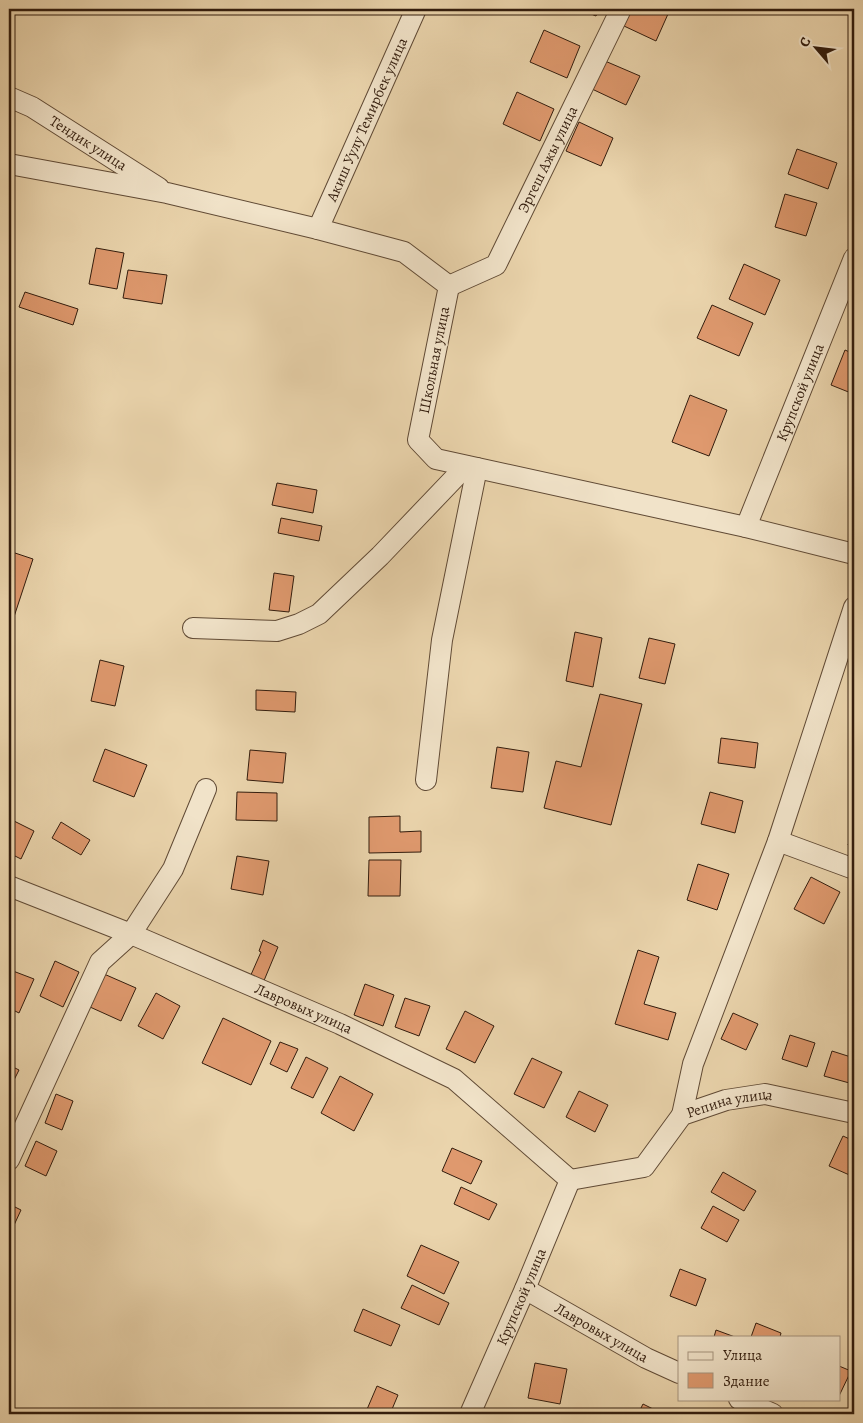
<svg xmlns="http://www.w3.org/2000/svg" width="863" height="1423" font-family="Alegreya,serif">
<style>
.building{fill:#df996e;stroke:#321c0d}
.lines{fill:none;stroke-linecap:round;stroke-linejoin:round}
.street-casing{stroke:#604a35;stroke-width:22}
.street{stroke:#f1e3c9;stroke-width:20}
.labels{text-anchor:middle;stroke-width:4;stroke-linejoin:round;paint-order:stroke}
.street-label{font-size:15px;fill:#321c0d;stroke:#f1e3c9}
</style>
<rect width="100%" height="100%" fill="#ead4ac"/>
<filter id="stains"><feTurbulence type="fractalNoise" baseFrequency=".004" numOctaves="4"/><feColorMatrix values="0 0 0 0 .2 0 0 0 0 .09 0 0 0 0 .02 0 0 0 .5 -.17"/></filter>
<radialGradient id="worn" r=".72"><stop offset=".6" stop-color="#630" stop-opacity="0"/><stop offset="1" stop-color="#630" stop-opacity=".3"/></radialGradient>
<!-- building -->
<path class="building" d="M579 9H600L596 16Z
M632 9H658L668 14 656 41 624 26Z
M544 30 580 46 567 78 530 62Z
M605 61 640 76 626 105 592 89Z
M517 92 554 109 540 141 503 124Z
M579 122 613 138 601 166 566 151Z
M797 149 837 163 828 189 788 174Z
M785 194 817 203 806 236 775 227Z
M96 248 124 253 117 289 89 284Z
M744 264 780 280 765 315 729 299Z
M128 270 167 275 162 304 123 298Z
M25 292 78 309 73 325 19 307Z
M712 305 753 323 739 356 697 338Z
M845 350 854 354V384L851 393 831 385Z
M690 395 727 410 709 456 672 442Z
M277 483 317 490 313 513 272 505Z
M281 518 322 526 319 541 278 533Z
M9 551 33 559 9 632Z
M274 573 294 576 289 612 269 610Z
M575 632 602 638 593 687 566 681Z
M649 638 675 644 665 684 639 678Z
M100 660 124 666 115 706 91 701Z
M256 690 296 692 295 712 256 710Z
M600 694 642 704 611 825 544 808 556 761 581 767Z
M721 738 758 743 755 768 718 763Z
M497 747 529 752 523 792 491 788Z
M105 749 147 765 134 797 93 781Z
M250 750 286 753 283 783 247 780Z
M237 792 277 793V821L236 820Z
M710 792 743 801 735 833 701 824Z
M400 816V832L421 831V852L369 853V817Z
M12 820 34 831 21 859 9 853V826Z
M61 822 90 840 81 855 52 838Z
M854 827V847L848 845Z
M237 856 269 861 263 895 231 889Z
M369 860H401L400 896H368Z
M698 864 729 874 717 910 687 900Z
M811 877 840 892 824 924 794 909Z
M263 940 278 947 263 983 250 977 261 952 259 951Z
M638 950 659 957 644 1004 676 1013 668 1040 615 1024Z
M55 961 79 972 63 1007 40 996Z
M13 971 34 979 19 1013 9 1008V982Z
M104 974 136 988 121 1021 90 1007Z
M365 984 394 995 383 1026 354 1015Z
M156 993 180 1006 163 1039 138 1026Z
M405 998 430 1006 419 1036 395 1027Z
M465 1011 494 1026 475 1063 446 1049Z
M733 1013 758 1024 746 1050 721 1039Z
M223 1018 271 1041 251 1085 202 1063Z
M790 1035 815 1043 807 1067 782 1059Z
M280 1042 298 1049 287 1072 270 1064Z
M832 1051 854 1058V1079L853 1084 824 1076Z
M306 1057 328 1068 313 1098 291 1088Z
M532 1058 562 1072 544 1108 514 1094Z
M9 1065 19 1070 9 1090Z
M340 1076 373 1094 354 1131 321 1113Z
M579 1091 608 1105 595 1132 566 1117Z
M56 1094 73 1101 62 1130 45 1123Z
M843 1136 854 1141V1177L829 1166Z
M36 1141 57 1151 46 1176 25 1166Z
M452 1148 482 1161 471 1184 442 1171Z
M723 1172 756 1191 744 1211 711 1192Z
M461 1187 497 1204 489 1220 454 1204Z
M9 1204 21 1210 9 1236Z
M713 1206 739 1220 727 1242 701 1228Z
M421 1245 459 1262 444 1294 407 1276Z
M680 1269 706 1279 696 1306 670 1296Z
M412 1285 449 1303 439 1325 401 1308Z
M363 1309 400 1325 391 1346 354 1331Z
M756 1323 781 1333 780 1337H751Z
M716 1330 735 1337H714Z
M535 1363 567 1369 560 1404 528 1398Z
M839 1366 851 1371 839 1396Z
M377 1386 398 1395 390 1414H365Z
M643 1404 663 1414H638Z"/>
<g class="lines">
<defs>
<g id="street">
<path id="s1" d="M9 97 32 107 159 188"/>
<path d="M9 164 167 193 318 229 404 252 449 286 418 440 436 459 746 527 854 554"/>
<path id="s2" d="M318 229 416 9"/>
<path id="s3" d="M449 286 496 265 621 9"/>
<path id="s4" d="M746 527 854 258"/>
<path d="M193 628 277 631 299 624 319 614 380 556 466 466"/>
<path d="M426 780 442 640 477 468"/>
<path d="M778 841 854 869"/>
<path id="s5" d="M9 886 131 934 340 1024 454 1079 570 1180"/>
<path d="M682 1115 693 1064 778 841 854 607"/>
<path d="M9 1160 100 962 131 934 173 869 206 789"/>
<path id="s6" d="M570 1180 644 1167 682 1115 726 1100 765 1094 854 1113"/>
<path id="s7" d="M525 1289 646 1358 679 1373"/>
<path d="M739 1399 773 1414"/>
<path id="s8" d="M470 1414 525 1289 570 1180"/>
</g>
</defs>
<!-- street casing -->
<use href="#street" class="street-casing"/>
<!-- street -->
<use href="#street" class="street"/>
</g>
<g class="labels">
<!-- street labels -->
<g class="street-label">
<text dy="5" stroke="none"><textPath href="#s2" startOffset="120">Акиш Уулу Темирбек улица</textPath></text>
<text dy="5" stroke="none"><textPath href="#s1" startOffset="92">Тендик улица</textPath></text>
<text dy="5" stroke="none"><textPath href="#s3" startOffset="169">Эргеш Ажы улица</textPath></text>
<text transform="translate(434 360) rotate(-79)" y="5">Школьная улица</text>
<text dy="5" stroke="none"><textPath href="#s4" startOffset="145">Крупской улица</textPath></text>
<text dy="5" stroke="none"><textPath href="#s5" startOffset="319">Лавровых улица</textPath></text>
<text dy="5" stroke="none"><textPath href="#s6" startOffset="189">Репина улица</textPath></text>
<text dy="5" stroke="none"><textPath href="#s8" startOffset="128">Крупской улица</textPath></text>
<text dy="5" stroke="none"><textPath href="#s7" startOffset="88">Лавровых улица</textPath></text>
</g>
</g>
<!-- margin -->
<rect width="863" height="1423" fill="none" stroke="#ead4ac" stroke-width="30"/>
<rect x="10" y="10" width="843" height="1403" fill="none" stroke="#321c0d" stroke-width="2.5"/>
<rect x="15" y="15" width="833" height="1393" fill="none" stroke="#321c0d"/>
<!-- legend -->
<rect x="678" y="1336" width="162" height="65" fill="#f1e3c9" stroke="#a5937e"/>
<rect x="688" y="1352" width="25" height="8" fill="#f1e3c9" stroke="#a5937e"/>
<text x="723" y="1360" font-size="15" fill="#321c0d">Улица</text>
<rect x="688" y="1373" width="25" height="15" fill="#df996e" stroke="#a5937e"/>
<text x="723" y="1386" font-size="15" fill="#321c0d">Здание</text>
<!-- north arrow -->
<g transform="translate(816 48) rotate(298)" stroke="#f1e3c9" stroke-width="4" paint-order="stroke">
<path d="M0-4L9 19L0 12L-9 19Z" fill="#321c0d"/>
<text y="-8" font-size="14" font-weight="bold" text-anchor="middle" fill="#321c0d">С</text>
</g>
<rect width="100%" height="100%" filter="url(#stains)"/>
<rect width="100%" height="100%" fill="url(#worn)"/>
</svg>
